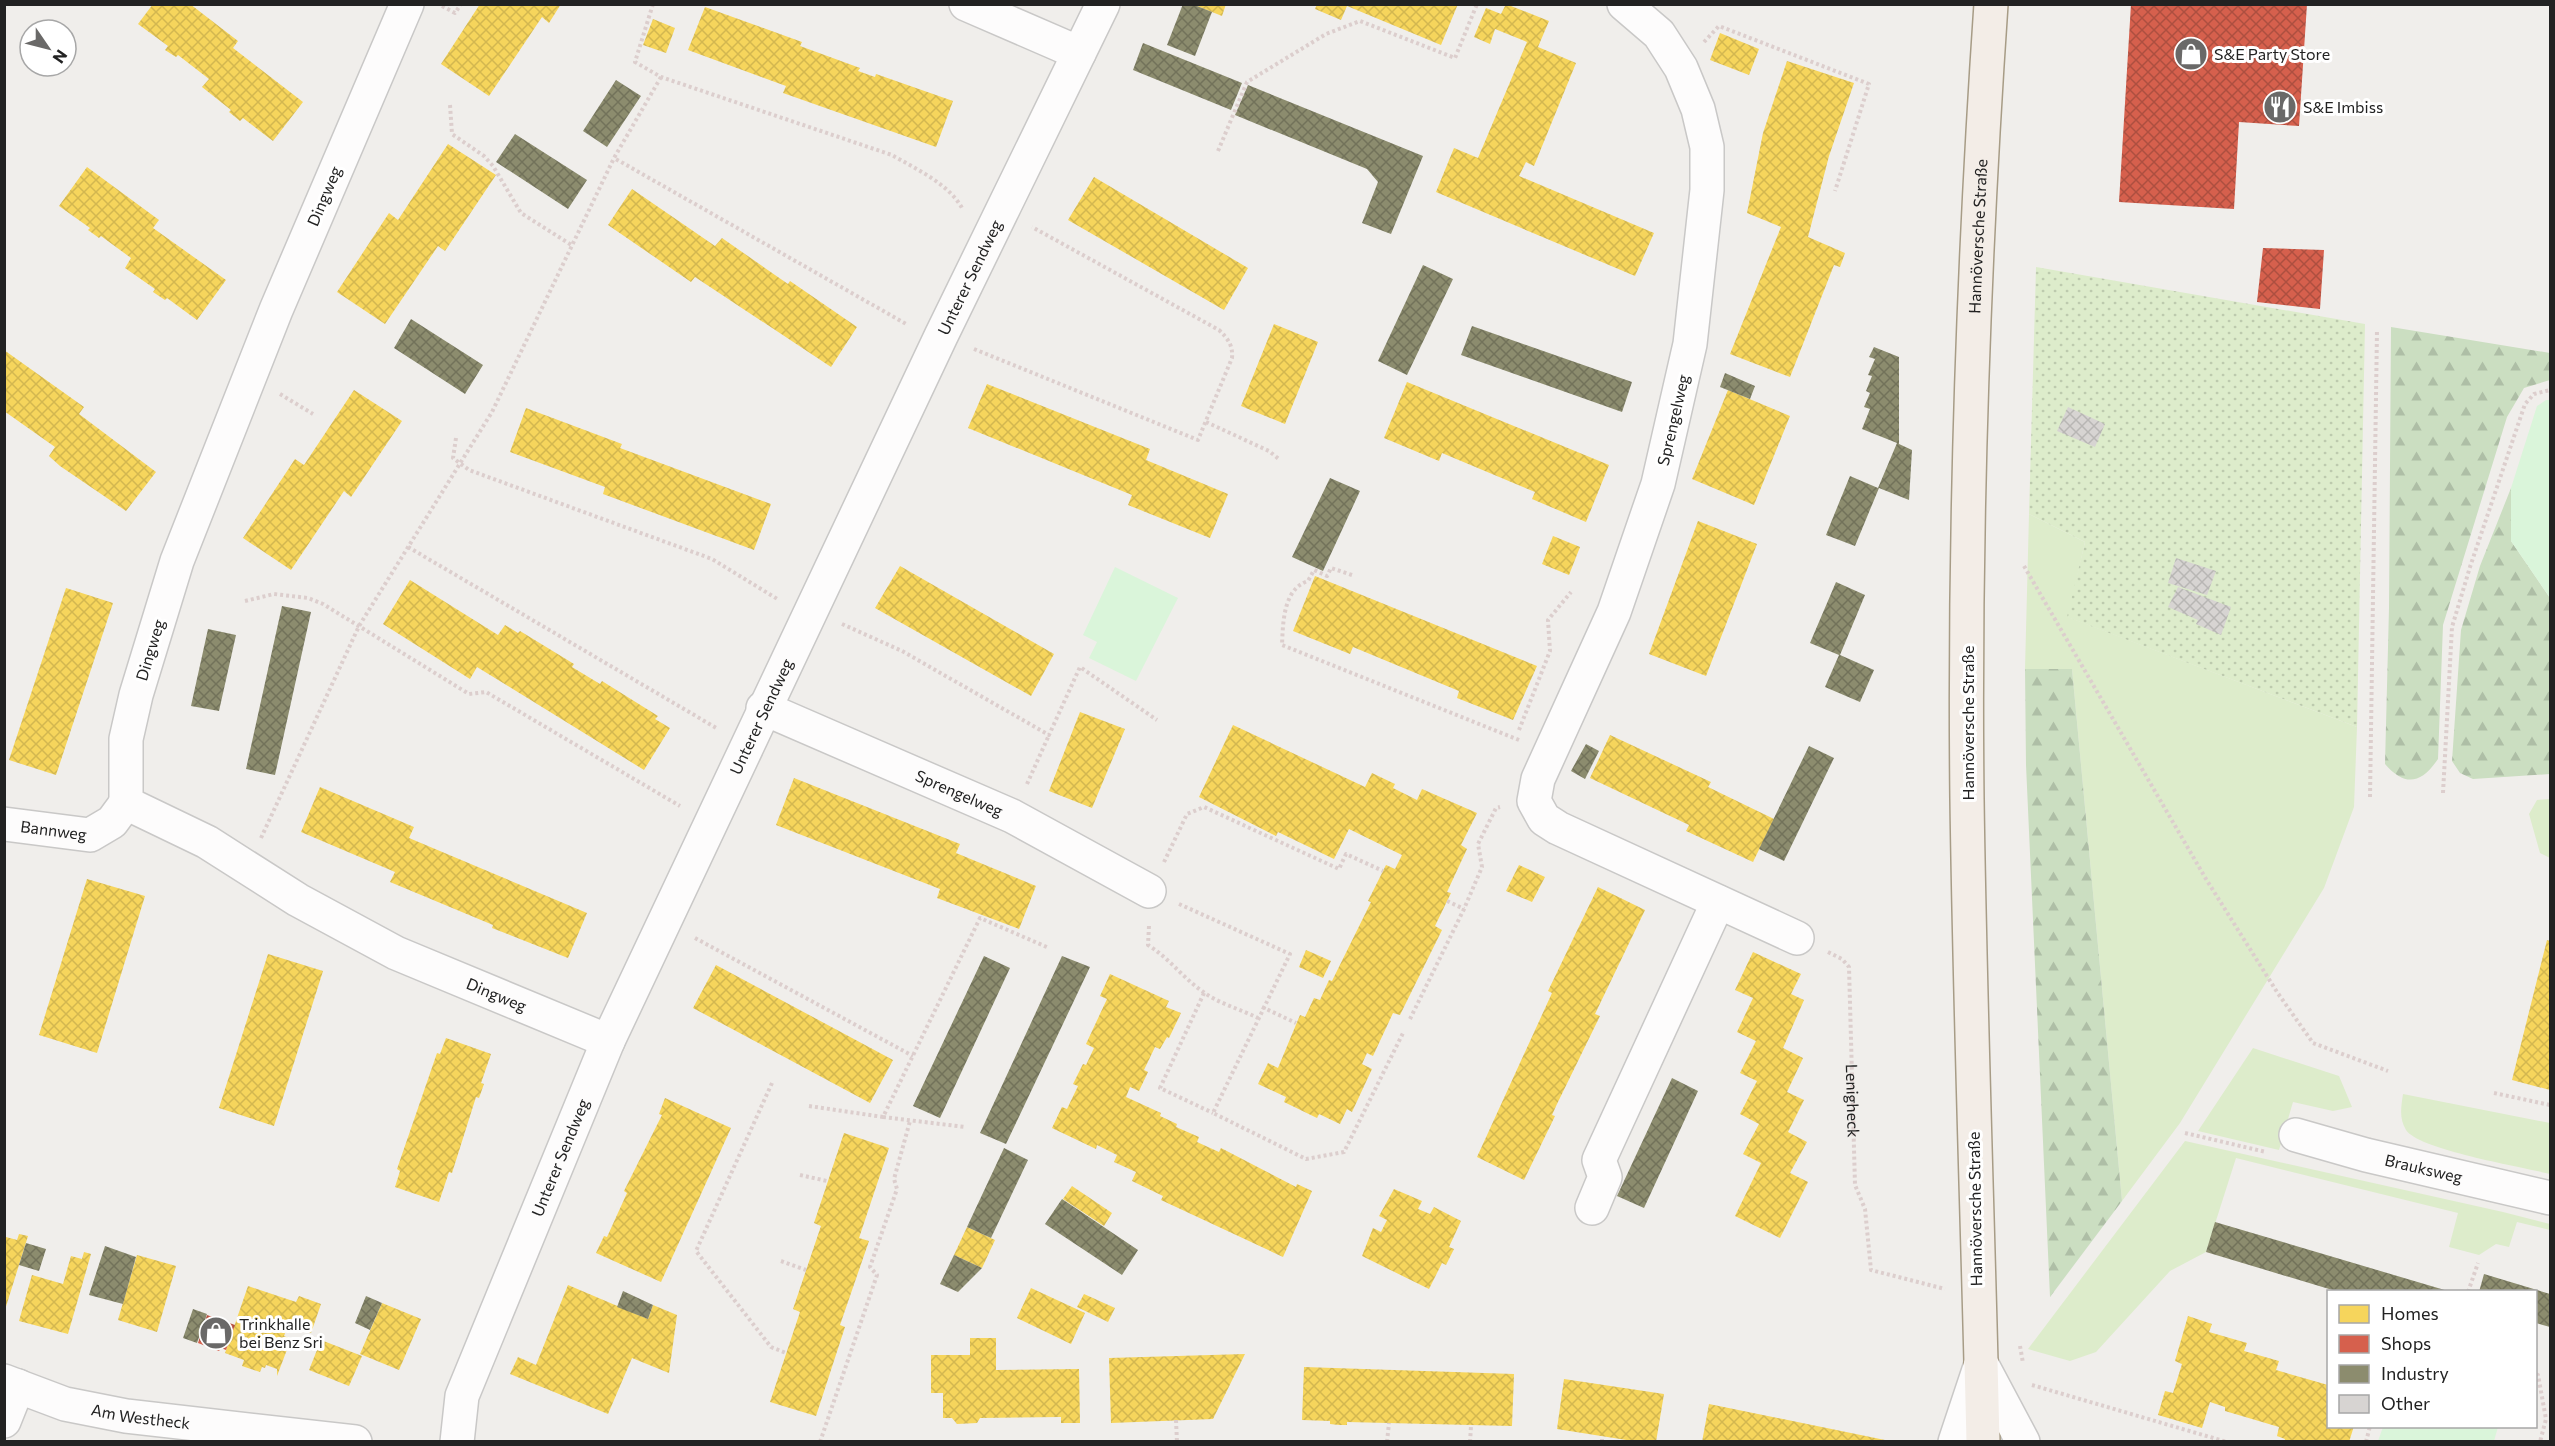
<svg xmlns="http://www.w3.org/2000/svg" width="2555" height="1446" font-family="Commissioner,sans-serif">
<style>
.grass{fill:#ddeccb}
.forest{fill:url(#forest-firs)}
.park{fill:#daf5da}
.garden{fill:url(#garden-dots)}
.homes{fill:url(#homes-cross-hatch)}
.shops{fill:url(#shops-cross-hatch)}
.industry{fill:url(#industry-cross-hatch)}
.building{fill:url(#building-cross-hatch)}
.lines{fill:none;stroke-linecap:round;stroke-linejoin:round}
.minor-casing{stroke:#c9c8c7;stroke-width:36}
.major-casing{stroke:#a79c86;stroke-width:36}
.path{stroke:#dccecd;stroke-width:4;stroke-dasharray:3 3;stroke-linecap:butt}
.minor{stroke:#fdfcfc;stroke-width:33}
.major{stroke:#f3ede7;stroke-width:33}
.labels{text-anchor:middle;stroke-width:6;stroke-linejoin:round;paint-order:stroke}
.poi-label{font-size:16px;fill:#222;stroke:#fff;text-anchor:start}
.street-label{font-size:16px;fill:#222;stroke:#fff}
</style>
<defs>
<pattern id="forest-firs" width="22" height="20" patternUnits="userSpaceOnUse" patternTransform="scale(1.5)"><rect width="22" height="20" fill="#cbdec1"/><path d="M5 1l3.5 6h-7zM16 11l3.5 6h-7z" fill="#aebea6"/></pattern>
<pattern id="garden-dots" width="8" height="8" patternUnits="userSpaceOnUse" patternTransform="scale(1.5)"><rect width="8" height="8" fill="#ddeccb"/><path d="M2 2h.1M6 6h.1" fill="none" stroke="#bdcaae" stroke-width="1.8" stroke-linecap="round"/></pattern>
<pattern id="homes-cross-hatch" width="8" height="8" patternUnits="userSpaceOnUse" patternTransform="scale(1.5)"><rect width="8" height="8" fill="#f6d55c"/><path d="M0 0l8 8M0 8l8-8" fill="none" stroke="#d3b750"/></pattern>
<pattern id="shops-cross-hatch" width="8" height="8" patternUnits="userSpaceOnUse" patternTransform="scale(1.5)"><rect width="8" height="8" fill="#d6604d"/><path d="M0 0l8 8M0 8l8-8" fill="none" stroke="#ad4f40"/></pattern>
<pattern id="industry-cross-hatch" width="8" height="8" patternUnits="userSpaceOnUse" patternTransform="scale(1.5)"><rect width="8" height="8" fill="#8c8c6e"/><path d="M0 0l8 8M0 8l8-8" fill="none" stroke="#72725a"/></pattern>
<pattern id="building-cross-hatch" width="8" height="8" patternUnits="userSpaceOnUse" patternTransform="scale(1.5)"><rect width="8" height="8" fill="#d7d4d2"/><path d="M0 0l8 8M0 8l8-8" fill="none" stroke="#b8b6b4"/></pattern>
</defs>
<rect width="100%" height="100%" fill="#f0eeeb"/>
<!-- grass -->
<path class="grass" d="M2029 514 2085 542 2068 617 2357 727 2354 807 2324 888 2180 1123 2122 1201 2072 669H2025Z
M2550 799V858L2540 853 2529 814 2537 800Z
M2253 1048 2339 1076 2352 1107 2333 1111 2293 1102 2279 1150 2198 1131Z
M2403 1094 2550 1123V1174C2523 1167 2419 1150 2406 1130 2399 1118 2401 1108 2403 1094Z
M2185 1141 2503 1212 2550 1224V1230L2517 1222 2509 1247 2496 1244 2479 1255 2449 1247 2458 1213 2236 1158 2206 1252 2170 1271 2096 1352 2070 1361 2028 1349Z"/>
<!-- forest -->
<path class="forest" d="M2391 327 2550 353V380L2524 388 2507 417 2443 625 2438 759C2421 784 2405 787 2385 764L2389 608Z
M2511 488V541L2550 598V774L2473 779 2460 773 2452 761 2461 630 2480 566Z
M2025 669H2072L2122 1201 2050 1297 2026 765Z"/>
<!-- park -->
<path class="park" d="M2546 400H2550V598L2511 541V488L2537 406Z
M1115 567 1178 598 1136 681 1089 658 1097 642 1083 635Z
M2383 1427V1426L2498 1427 2494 1441H2378Z"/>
<!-- garden -->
<path class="garden" d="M2036 267 2365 324 2357 727 2067 617 2085 542 2029 514Z"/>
<!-- homes -->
<path class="homes" d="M153 4H190L238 41 233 48 303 102 273 141 243 118 240 121 229 112 231 110 202 87 209 79 178 55 176 57 165 50 168 46 138 24Z
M480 4H561L549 23 542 17 489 96 441 64Z
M1192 4H1226L1222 16Z
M1317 4H1458L1441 45 1347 6 1341 20 1315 9Z
M1506 4 1549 21 1538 47 1576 63 1534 166 1526 162 1519 176 1654 233 1635 276 1436 192 1454 148 1478 158 1527 42 1495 29 1490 44 1474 37 1486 8 1501 14Z
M705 7 802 42 800 46 860 68 858 71 875 77 876 74 953 101 936 147 783 93 786 86 688 50Z
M653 19 675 28 666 53 643 45Z
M1720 33 1759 49 1749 75 1710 60Z
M1787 61 1854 83 1829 156 1808 237 1845 253 1840 267 1834 265 1790 377 1730 354 1781 227 1747 213 1763 133Z
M448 144 496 175 445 251 438 246 385 324 337 292 389 213 398 220Z
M87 167 159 220 153 228 226 280 197 320 167 298 165 300 153 292 155 289 125 268 131 258 101 236 99 238 88 230 90 228 59 206Z
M1094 177 1248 268 1224 310 1068 220Z
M632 189 715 246 722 238 788 284 790 281 857 327 831 367 695 277 691 282 608 225Z
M1274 324 1318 342 1285 424 1241 406Z
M4 350 84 407 79 414 156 472 126 511 60 466 49 456 55 447 4 411Z
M1407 382 1609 465 1586 522 1532 499 1535 492 1442 453 1439 461 1384 438Z
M987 384 1150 449 1146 460 1228 494 1210 538 1128 505 1132 495 968 428Z
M354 390 402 421 351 497 344 491 291 570 243 538 295 459 304 465Z
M1728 390 1790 416 1754 505 1692 479Z
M526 408 622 444 620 448 771 504 754 550 603 494 605 487 510 452Z
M1698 521 1757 544 1706 676 1649 654Z
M1553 536 1580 547 1569 575 1542 564Z
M900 566 1054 654 1031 696 875 608Z
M1315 576 1537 666 1513 720 1457 698 1459 691 1353 647 1350 654 1293 631Z
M410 580 498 635 505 625 518 633 520 631 574 664 572 667 600 684 602 681 658 716 655 719 670 728 644 770 477 667 470 679 383 624Z
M66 588 113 603 56 775 9 760Z
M1080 712 1125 729 1092 808 1049 791Z
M1233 725 1365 787 1372 773 1395 784 1393 788 1417 800 1422 789 1477 813 1461 845 1467 849 1447 892 1451 893 1435 926 1442 930 1400 1015 1393 1013 1373 1056 1367 1053 1362 1064 1372 1069 1352 1112 1347 1109 1340 1124 1319 1114 1317 1118 1284 1102 1286 1097 1258 1084 1268 1063 1278 1068 1300 1015 1305 1017 1314 998 1320 1000 1329 980 1332 981 1371 902 1368 901 1386 865 1395 869 1402 855 1349 829 1334 859 1278 832 1276 836 1199 797Z
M1610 735 1711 782 1708 787 1774 819 1753 862 1686 831 1689 825 1590 778Z
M794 778 960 844 956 853 1036 886 1019 929 937 898 940 889 776 825Z
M320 787 414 827 409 838 587 913 568 958 492 928 493 925 390 882 395 872 301 832Z
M1519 865 1545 877 1532 902 1506 891Z
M87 879 145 896 97 1053 39 1035Z
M1598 887 1645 910 1595 1014 1600 1016 1557 1104 1552 1115 1555 1116 1524 1180 1477 1157 1552 993 1548 991Z
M2547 940 2550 941V1090L2512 1080Z
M1306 950 1331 961 1323 978 1299 967Z
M1753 952 1801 974 1791 994 1804 1000 1783 1048 1803 1058 1787 1092 1804 1100 1788 1132 1807 1142 1790 1173 1808 1182 1780 1238 1735 1216 1761 1163 1743 1154 1759 1124 1740 1114 1757 1081 1740 1073 1756 1041 1737 1032 1753 998 1735 990Z
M268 954 323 971 274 1126 219 1108Z
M716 965 893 1060 870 1103 693 1008Z
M1110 974 1169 1001 1166 1007 1181 1013 1169 1038 1167 1037 1160 1049 1155 1047 1144 1070 1148 1072 1139 1091 1130 1087 1126 1097 1161 1113 1160 1116 1177 1124 1176 1127 1199 1137 1197 1142 1219 1152 1221 1148 1296 1187 1297 1184 1312 1191 1283 1257 1161 1200 1163 1196 1132 1181 1136 1172 1114 1162 1117 1155 1097 1145 1096 1149 1052 1128 1062 1107 1067 1109 1078 1086 1073 1084 1083 1064 1086 1065 1094 1048 1086 1044 1107 999 1100 996Z
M446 1038 491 1054 481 1083 484 1084 479 1098 476 1097 452 1173 449 1172 439 1202 395 1187 400 1171 397 1169 437 1053 440 1054Z
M665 1098 731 1128 661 1282 596 1253 604 1236 607 1237 627 1193 624 1191 662 1115 659 1114Z
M844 1133 889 1148 859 1238 869 1241 840 1325 845 1327 816 1416 770 1402 800 1312 793 1309 821 1226 814 1223Z
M1072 1186 1112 1213 1104 1226 1063 1199Z
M1394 1189 1422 1201 1418 1209 1430 1214 1434 1207 1461 1221 1449 1247 1454 1249 1446 1265 1442 1263 1429 1289 1362 1256 1373 1228 1381 1232 1387 1220 1379 1216Z
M967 1227 995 1240 982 1268 954 1255Z
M19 1234 28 1236 4 1313V1242L6 1237 17 1240Z
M84 1252 91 1254 68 1334 19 1321 32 1275 63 1284 71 1256 82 1259Z
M137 1255 176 1266 157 1332 118 1320Z
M568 1285 648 1319 653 1305 677 1315 669 1373 632 1358 608 1414 510 1374 518 1357 536 1365Z
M248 1286 296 1302 299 1296 321 1304 311 1333 288 1324 284 1336 291 1339 277 1376V1369L266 1365 265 1368 262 1367 260 1372 242 1366 244 1360 225 1353Z
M1031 1288 1085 1313 1071 1344 1017 1318Z
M1084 1294 1115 1308 1108 1322 1077 1307Z
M382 1303 421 1319 399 1370 360 1354Z
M2188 1316 2212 1324 2209 1332 2247 1343 2244 1351 2279 1361 2276 1370 2328 1385V1426H2354L2349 1442H2284L2285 1439 2277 1436 2279 1427 2225 1411V1407L2210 1402 2202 1428 2158 1415 2165 1391 2173 1393 2182 1364 2175 1361Z
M970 1338H996V1370L1079 1369 1080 1423H1061V1417L980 1418 977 1423 957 1424 952 1418H943V1393H931V1355H970Z
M321 1340 362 1356 349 1386 309 1370Z
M1245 1354 1213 1419 1111 1423 1109 1358Z
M1304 1367 1514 1374 1512 1426 1347 1422V1425H1339L1330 1424V1421L1302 1420Z
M1564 1379 1664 1394 1656 1442H1639L1557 1429Z
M1709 1404 1885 1440V1442H1702Z"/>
<!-- shops -->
<path class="shops" d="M2131 4H2307L2299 126 2239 122 2234 209 2119 202Z
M2263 248 2324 250 2320 309 2257 302Z
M207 1315 235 1325 226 1350 221 1348 219 1351 198 1343Z"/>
<!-- industry -->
<path class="industry" d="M1183 4H1192L1212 12 1195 56 1167 45Z
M1143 43 1242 83 1231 110 1133 70Z
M616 80 641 96 607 147 583 131Z
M1248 85 1423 156 1391 234 1362 223 1378 182 1367 169 1235 115Z
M515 134 587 180 568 209 496 162Z
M1423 265 1453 279 1407 375 1378 361Z
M411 319 483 365 465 394 394 348Z
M1472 326 1632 382 1622 412 1461 355Z
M1874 347 1899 357V444L1912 450 1909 500 1879 488 1855 546 1826 535 1832 520 1850 476 1878 488 1897 443 1862 429 1870 409 1864 407 1870 393 1866 391 1872 376 1868 375 1875 359 1869 357Z
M1725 373 1755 386 1750 399 1720 387Z
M1330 478 1360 491 1323 571 1292 557Z
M1836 582 1865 595 1840 655 1874 670 1860 702 1825 687 1839 655 1810 643Z
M282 606 311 612 275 775 246 769Z
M208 629 236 635 219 711 191 706Z
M1586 744 1599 751 1585 779 1571 771Z
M1809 746 1834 758 1784 861 1759 849Z
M984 956 1010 968 940 1118 913 1106Z
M1062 956 1090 967 1006 1144 980 1133Z
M1672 1078 1698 1091 1644 1208 1617 1196Z
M1004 1148 1028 1160 991 1238 967 1227Z
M1062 1199 1138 1250 1122 1275 1045 1224Z
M2215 1222 2448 1291V1292H2339L2206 1252Z
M26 1243 46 1249 39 1271 19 1265Z
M105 1246 136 1257 123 1304 89 1295Z
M954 1255 982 1268 958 1292 940 1284Z
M2484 1274 2550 1294V1327L2536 1323V1292H2479Z
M623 1291 653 1305 648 1319 617 1307Z
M366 1296 382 1303 370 1330 355 1323Z
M193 1309 207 1314 197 1343 183 1338Z"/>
<!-- building -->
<path class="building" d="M2068 407 2105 424 2095 447 2057 431Z
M2176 558 2216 571 2207 595 2168 583Z
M2178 587 2231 607 2221 635 2196 624 2198 620 2168 607Z"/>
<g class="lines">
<defs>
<g id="minor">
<path id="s2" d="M407 4 276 310 177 561 136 695 126 739V803L207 842 298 900 396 953 608 1041"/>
<path d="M966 4 1079 53"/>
<path d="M1624 4 1659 34 1681 68 1698 109 1707 147V190L1690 344 1658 484 1614 612 1538 779 1534 801 1544 819 1558 828 1797 938"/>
<path id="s3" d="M763 708 1012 816 1149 891"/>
<path id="s4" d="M4 824 90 835 112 822 126 803"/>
<path id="s5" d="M2296 1135 2366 1155 2550 1198"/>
<path d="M1592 1208 1605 1177 1599 1160 1718 902"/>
<path d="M1981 1363 2023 1442"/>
<path id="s6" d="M4 1381 65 1404 126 1416 355 1442"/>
<path d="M4 1421 18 1386"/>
<path id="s7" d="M457 1442 462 1396 608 1041 941 336 1103 4"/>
<path d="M1955 1442 1980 1367"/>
</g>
<g id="major">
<path id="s8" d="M1983 1442C1978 1227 1970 1013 1967 799 1964 534 1973 269 1991 4"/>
</g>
</defs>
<!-- minor casing -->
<use href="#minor" class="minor-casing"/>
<!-- major casing -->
<use href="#major" class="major-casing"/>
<!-- path -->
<g class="path">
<path d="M653 4 635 62 661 77 892 155C916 169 951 185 963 210"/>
<path d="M442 6 455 13 461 4"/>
<path d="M1704 42 1719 26 1869 84 1835 191"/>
<path d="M661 77 614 158 908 325"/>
<path d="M450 105 452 134 484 156 493 166 521 213 573 246"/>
<path d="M1218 151 1247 82 1326 34 1360 21 1455 58 1477 4"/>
<path d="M974 349 1198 440 1232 358C1233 345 1228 339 1219 330L1032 227"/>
<path d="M280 394 313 414"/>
<path d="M1206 422 1269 451 1280 460"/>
<path d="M456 438 453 458 469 470 712 559 779 600"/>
<path d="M408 547 718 729"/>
<path d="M2024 566 2206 879 2277 992 2313 1043 2388 1071"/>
<path d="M1352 575 1331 568 1327 576 1314 570 1308 581C1283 589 1283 623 1282 645L1519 740"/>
<path d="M245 601 274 594 308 598 323 604 469 694 486 692 680 806"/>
<path d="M842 624 902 651 1049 735 1080 667 1157 720"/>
<path d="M1519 730 1550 651 1548 620 1571 592"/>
<path d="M1027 784 1049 735"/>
<path d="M2443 793 2452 627 2470 567 2525 404 2534 394 2550 390"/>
<path d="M2370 797 2377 330"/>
<path d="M261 838 359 626 492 412 614 158"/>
<path d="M1164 862 1187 814 1204 807 1339 869 1346 854 1383 871"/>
<path d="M1447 901 1464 909"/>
<path d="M1179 904 1290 954 1213 1113 1306 1159 1344 1152 1404 1031"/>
<path d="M1149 926 1148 945C1169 958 1182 977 1202 991 1217 1003 1240 1009 1258 1018"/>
<path d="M695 938 913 1056"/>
<path id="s1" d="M1828 952 1842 959 1849 967 1855 1185 1865 1209 1871 1270 1945 1289"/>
<path d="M1204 993 1160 1088 1213 1113"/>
<path d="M1262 1007 1296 1023"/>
<path d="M1410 1019 1464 909 1482 867 1478 844 1496 808 1500 807"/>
<path d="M772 1083 696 1251 771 1347 786 1353"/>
<path d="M2494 1093 2550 1105"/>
<path d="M809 1106 883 1117 980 918 1049 948"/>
<path d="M883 1117 965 1127"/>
<path d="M2185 1133 2266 1152"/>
<path d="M800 1175 827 1181"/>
<path d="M781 1261 806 1270"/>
<path d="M2468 1292 2478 1263"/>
<path d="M2020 1346 2023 1363"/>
<path d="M2536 1374 2538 1375 2546 1419 2540 1442"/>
<path d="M2032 1385 2227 1442"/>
<path d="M1176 1420 1177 1442"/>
<path d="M820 1442 877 1275 870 1267 897 1189 894 1179 910 1121"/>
<path d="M1387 1442 1389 1423"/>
<path d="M1470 1442 1471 1426"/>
<path d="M1602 1442V1436"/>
<path d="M2366 1442 2370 1426"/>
</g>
<!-- minor -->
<use href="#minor" class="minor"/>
<!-- major -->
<use href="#major" class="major"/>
</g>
<!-- icons -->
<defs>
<symbol id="shop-disc" viewBox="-11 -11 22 22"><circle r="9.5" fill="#6a6968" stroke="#fff"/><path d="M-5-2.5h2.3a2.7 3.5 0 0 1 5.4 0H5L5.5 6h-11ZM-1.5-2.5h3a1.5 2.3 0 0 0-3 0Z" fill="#fff"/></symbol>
<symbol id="restaurant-disc" viewBox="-11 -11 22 22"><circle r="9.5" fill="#6a6968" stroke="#fff"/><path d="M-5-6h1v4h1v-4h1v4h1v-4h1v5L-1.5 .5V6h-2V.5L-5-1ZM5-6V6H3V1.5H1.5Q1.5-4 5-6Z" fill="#fff"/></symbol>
</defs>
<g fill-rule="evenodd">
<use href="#shop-disc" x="2172" y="35" width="38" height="38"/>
<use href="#restaurant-disc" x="2261" y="88" width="38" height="38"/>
<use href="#shop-disc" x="197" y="1314" width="38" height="38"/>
</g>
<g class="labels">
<!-- poi labels -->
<g class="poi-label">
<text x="2214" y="60">S&amp;E Party Store</text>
<text x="2303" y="113">S&amp;E Imbiss</text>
<text x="239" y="1330">Trinkhalle<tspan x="239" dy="18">bei Benz Sri</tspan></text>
</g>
<!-- street labels -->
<g class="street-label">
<text transform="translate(324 196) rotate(-67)" y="6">Dingweg</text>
<text dy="6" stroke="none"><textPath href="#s8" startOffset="1206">Hannöversche Straße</textPath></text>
<text dy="6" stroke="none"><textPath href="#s7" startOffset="1275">Unterer Sendweg</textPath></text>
<text transform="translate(1673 420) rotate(-77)" y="6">Sprengelweg</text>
<text transform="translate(150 650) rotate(-73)" y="6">Dingweg</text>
<text dy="6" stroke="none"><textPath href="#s7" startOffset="789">Unterer Sendweg</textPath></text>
<text transform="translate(1968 723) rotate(-90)" y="6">Hannöversche Straße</text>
<text dy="6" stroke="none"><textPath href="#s3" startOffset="214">Sprengelweg</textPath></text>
<text dy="6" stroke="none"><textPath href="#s4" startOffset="50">Bannweg</textPath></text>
<text dy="6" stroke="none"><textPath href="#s2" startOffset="1270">Dingweg</textPath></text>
<text dy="6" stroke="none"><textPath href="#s1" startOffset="160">Lenigheck</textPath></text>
<text dy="6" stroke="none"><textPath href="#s7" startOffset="304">Unterer Sendweg</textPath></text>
<text dy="6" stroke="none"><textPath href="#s5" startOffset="132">Brauksweg</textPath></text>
<text transform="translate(1975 1209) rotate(-91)" y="6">Hannöversche Straße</text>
<text dy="6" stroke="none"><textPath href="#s6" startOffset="142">Am Westheck</textPath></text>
</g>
</g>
<!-- border -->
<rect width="2555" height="1446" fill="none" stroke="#222222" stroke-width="12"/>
<!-- legend -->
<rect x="2327" y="1290" width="210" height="138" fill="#ffffff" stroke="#a7a7a7" stroke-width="1.5"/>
<rect x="2339" y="1305" width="30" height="18" fill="#f6d55c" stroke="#a7a7a7" stroke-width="1.5"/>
<text x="2381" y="1320" font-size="18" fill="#222222">Homes</text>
<rect x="2339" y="1335" width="30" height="18" fill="#d6604d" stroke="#a7a7a7" stroke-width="1.5"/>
<text x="2381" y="1350" font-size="18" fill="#222222">Shops</text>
<rect x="2339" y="1365" width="30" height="18" fill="#8c8c6e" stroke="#a7a7a7" stroke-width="1.5"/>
<text x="2381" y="1380" font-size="18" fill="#222222">Industry</text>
<rect x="2339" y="1395" width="30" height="18" fill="#d7d4d2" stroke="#a7a7a7" stroke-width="1.5"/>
<text x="2381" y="1410" font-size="18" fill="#222222">Other</text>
<!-- north arrow -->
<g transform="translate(48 48) rotate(125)"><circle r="28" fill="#ffffff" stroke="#a7a7a7" stroke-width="1.5"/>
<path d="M0-4.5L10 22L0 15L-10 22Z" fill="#6a6968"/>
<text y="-9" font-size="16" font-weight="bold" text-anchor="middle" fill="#222222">N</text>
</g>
</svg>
